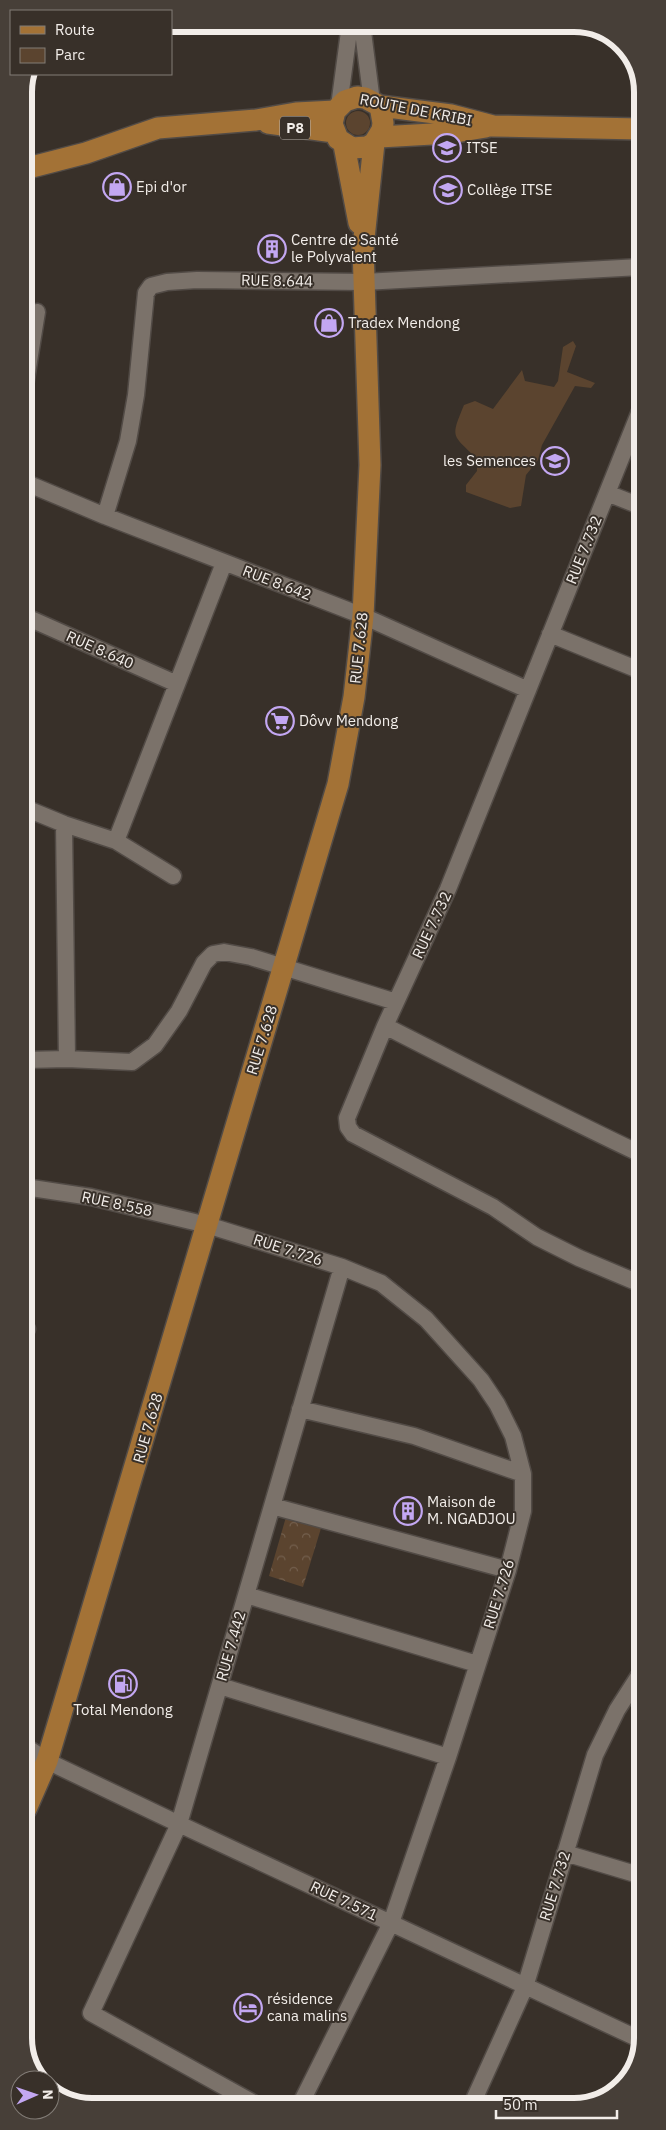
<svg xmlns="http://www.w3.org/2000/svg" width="666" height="2130" font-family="'IBM Plex Sans',sans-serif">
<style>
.green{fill:#5b442f}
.park{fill:url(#park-crowns)}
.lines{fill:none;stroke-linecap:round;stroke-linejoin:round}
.minor-casing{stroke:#524b46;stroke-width:19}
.major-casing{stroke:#524b46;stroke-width:24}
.minor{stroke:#7b726a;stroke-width:16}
.major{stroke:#a37236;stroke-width:21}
.labels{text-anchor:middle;stroke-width:4;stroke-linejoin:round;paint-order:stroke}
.shield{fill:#383029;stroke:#bab4af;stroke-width:1}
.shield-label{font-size:14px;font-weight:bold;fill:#f2ede9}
.street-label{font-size:15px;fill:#f2ede9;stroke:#383029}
.poi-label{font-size:15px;fill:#f2ede9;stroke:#383029;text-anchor:start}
.rim{fill:none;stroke:#f2ede9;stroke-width:6}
</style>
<defs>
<pattern id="park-crowns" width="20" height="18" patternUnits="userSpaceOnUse" patternTransform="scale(1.25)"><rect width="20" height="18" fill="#5b442f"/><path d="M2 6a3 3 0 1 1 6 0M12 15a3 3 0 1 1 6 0" fill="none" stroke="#735f4d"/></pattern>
</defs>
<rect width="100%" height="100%" fill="#383029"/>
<!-- green -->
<path class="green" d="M346 123a12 12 0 1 1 24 0a12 12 0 1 1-24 0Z
M573 341 576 346 567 372 595 383 591 388 575 386 542 445 538 460 526 475 521 506 510 508 466 492V485L477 471V459C452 434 450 439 464 405L475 401 493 409 522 370 525 381 554 387 558 381 563 347Z"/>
<!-- park -->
<path class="park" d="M286 1517 322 1525 303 1587 269 1576Z"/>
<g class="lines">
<defs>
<path id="minor" d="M362 24 372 102
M339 106 350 24
M24 392 37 312
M640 411 448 889 385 1026 347 1118 348 1127 353 1134 493 1207 537 1237 579 1258 641 1284
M24 482 105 516 363 616 528 690
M607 493 640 506
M105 516 128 441 136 395 146 293 151 286 167 282 197 280 364 282 640 267
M24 616 177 684
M550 634 641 671
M25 808 64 824 116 841 224 563
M64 824 67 1059
M116 841 173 876
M385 1026C470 1069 554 1113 641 1154
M25 1060 67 1059 132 1062 155 1045 179 1011 204 963 213 954 224 952 251 957 396 1002
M25 1187 91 1197 207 1225 342 1267 381 1283 426 1319 481 1380 497 1404 513 1436 523 1474V1511L508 1570 448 1757 391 1923 300 2105
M25 1328 27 1329
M300 1409 414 1436 523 1474
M272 1506 508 1570
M246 1595 477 1664
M220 1686 448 1757
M26 1747 47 1761 179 1824 641 2040
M565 1853 642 1876
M472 2104 525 1987 595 1755 617 1710 642 1671
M257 2105 91 2013 179 1824 342 1267"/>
<path id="major" d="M380 106 383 123 382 130 374 143 367 147 352 148 338 139 332 124 335 111 345 101 357 97 365 98 380 106 451 115 493 126 640 129
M268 123 334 132
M379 137 450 133 486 127
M344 145 359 223
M24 169 86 153 158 128 256 120 296 113 335 111
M26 1809 47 1761 338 784 354 697 363 616 370 465 363 248 374 143"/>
</defs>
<!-- minor casing -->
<use href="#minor" class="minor-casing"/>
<!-- major casing -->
<use href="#major" class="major-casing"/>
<!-- minor -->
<use href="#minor" class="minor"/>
<!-- major -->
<use href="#major" class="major"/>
</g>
<!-- icons -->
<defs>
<symbol id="school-ring" viewBox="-11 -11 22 22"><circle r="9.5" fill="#383029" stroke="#c3a7f2" stroke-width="1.5"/><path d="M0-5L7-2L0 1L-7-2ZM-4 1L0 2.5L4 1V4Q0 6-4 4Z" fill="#c3a7f2"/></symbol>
<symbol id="shop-ring" viewBox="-11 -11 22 22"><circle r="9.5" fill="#383029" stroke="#c3a7f2" stroke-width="1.5"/><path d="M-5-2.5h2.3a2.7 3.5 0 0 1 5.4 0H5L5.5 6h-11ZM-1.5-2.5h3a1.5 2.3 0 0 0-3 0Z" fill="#c3a7f2"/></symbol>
<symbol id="building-ring" viewBox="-11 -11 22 22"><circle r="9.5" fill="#383029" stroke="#c3a7f2" stroke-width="1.5"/><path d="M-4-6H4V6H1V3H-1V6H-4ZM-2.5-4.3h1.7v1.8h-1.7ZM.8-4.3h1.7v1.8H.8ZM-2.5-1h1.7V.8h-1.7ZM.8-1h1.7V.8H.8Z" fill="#c3a7f2"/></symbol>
<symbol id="supermarket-ring" viewBox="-11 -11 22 22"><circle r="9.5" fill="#383029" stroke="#c3a7f2" stroke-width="1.5"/><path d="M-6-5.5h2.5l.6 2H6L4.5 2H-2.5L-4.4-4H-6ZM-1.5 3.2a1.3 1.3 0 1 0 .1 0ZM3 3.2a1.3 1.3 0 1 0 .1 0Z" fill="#c3a7f2"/></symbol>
<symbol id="fuel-ring" viewBox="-11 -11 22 22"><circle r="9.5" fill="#383029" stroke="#c3a7f2" stroke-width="1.5"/><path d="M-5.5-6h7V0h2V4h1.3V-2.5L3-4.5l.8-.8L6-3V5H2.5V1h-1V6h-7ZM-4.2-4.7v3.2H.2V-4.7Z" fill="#c3a7f2"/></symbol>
<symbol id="hotel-ring" viewBox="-11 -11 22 22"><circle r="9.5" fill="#383029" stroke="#c3a7f2" stroke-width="1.5"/><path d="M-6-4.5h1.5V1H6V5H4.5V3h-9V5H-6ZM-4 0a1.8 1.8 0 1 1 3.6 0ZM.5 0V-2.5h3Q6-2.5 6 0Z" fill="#c3a7f2"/></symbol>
</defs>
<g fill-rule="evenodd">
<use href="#school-ring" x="431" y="132" width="32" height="32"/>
<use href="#shop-ring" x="101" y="171" width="32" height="32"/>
<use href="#school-ring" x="432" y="174" width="32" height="32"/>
<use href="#building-ring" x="256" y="233" width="32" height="32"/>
<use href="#shop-ring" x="313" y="307" width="32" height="32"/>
<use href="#school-ring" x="539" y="445" width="32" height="32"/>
<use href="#supermarket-ring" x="264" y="705" width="32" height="32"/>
<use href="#building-ring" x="392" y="1495" width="32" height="32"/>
<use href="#fuel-ring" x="107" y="1668" width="32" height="32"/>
<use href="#hotel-ring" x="232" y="1992" width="32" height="32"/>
</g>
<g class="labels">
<!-- shield labels -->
<rect class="shield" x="280" y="116.5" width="30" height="23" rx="4"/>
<g class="shield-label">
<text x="295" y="133">P8</text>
</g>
<!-- street labels -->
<g class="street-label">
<text transform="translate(416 110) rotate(11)" y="5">ROUTE DE KRIBI</text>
<text transform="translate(277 281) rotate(1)" y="5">RUE 8.644</text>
<text transform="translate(584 550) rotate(-68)" y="5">RUE 7.732</text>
<text transform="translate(277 583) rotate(21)" y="5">RUE 8.642</text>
<text transform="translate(359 648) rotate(-84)" y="5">RUE 7.628</text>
<text transform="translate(100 650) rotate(24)" y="5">RUE 8.640</text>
<text transform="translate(432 925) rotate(-65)" y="5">RUE 7.732</text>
<text transform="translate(262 1040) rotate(-73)" y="5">RUE 7.628</text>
<text transform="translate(117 1204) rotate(12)" y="5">RUE 8.558</text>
<text transform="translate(288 1250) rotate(18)" y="5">RUE 7.726</text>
<text transform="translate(148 1428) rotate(-74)" y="5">RUE 7.628</text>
<text transform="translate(499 1594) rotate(-73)" y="5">RUE 7.726</text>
<text transform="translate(231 1646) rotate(-74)" y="5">RUE 7.442</text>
<text transform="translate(555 1886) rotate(-73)" y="5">RUE 7.732</text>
<text transform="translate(344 1901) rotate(25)" y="5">RUE 7.571</text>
</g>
<!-- poi labels -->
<g class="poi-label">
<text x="466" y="153">ITSE</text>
<text x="136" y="192">Epi d'or</text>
<text x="467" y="195">Collège ITSE</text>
<text x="291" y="245">Centre de Santé<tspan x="291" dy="17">le Polyvalent</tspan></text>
<text x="348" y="328">Tradex Mendong</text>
<text x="536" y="466" text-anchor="end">les Semences</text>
<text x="299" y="726">Dôvv Mendong</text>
<text x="427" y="1507">Maison de<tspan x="427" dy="17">M. NGADJOU</tspan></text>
<text x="123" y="1715" text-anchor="middle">Total Mendong</text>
<text x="267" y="2004">résidence<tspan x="267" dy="17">cana malins</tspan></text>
</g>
</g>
<!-- crop -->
<path d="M0 0H666V2130H0ZM92 32H574A60 60 0 0 1 634 92V2038A60 60 0 0 1 574 2098H92A60 60 0 0 1 32 2038V92A60 60 0 0 1 92 32Z" fill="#473f38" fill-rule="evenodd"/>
<path class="rim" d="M92 32H574A60 60 0 0 1 634 92V2038A60 60 0 0 1 574 2098H92A60 60 0 0 1 32 2038V92A60 60 0 0 1 92 32Z"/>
<!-- legend -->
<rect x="10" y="10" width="162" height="65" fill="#383029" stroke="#827c76"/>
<rect x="20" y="26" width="25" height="8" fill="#a37236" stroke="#827c76"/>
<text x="55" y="35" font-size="15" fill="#f2ede9">Route</text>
<rect x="20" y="48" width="25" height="15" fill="#5b442f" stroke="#827c76"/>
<text x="55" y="60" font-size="15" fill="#f2ede9">Parc</text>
<!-- north arrow -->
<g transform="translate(35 2095) rotate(88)"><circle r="24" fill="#383029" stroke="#827c76"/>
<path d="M0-4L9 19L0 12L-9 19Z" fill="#c3a7f2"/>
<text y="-8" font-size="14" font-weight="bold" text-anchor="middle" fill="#f2ede9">N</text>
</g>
<!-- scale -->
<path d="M496 2110v8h121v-8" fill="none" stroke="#f2ede9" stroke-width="2.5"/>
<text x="503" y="2110" font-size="15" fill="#f2ede9" stroke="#383029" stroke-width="4" paint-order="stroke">50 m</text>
</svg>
